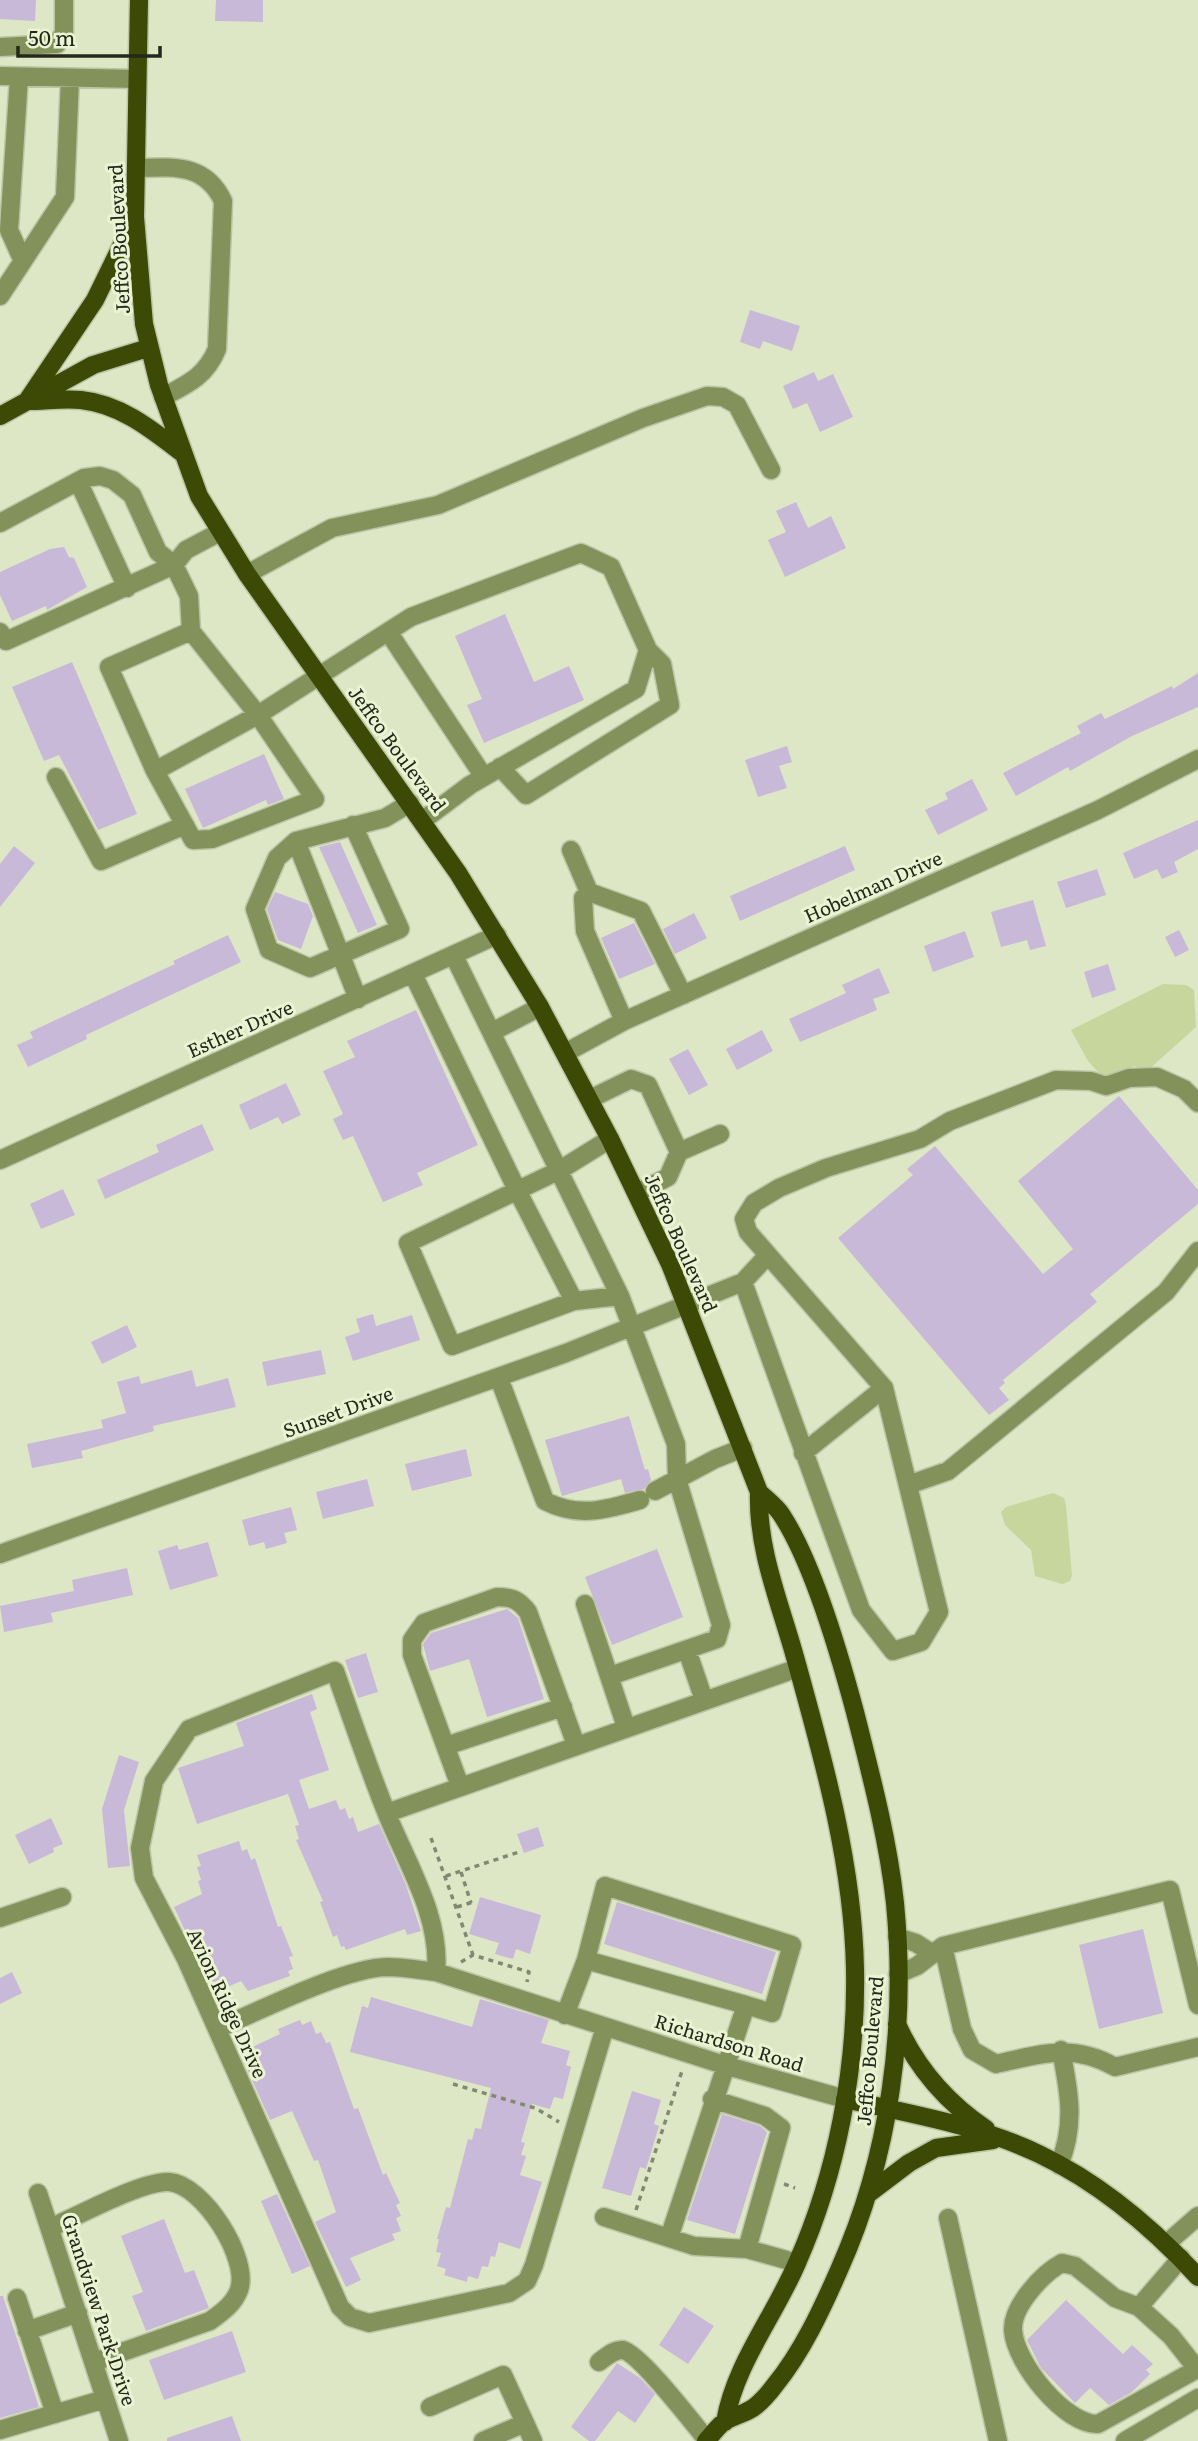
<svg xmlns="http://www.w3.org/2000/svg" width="1198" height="2441" font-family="Literata,serif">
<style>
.green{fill:#c6d69d}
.building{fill:#c8b9d8}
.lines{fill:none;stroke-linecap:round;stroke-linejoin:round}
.minor-casing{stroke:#bcc4a6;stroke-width:21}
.major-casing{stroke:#bcc4a6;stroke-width:21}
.path{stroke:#828972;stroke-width:3.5;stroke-dasharray:5 5;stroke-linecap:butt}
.minor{stroke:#83915b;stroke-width:18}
.major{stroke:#3d4a05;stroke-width:18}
.labels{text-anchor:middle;stroke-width:6;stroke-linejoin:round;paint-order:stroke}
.street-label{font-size:19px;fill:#24271b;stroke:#eaf4d2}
</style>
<rect width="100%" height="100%" fill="#dde7c5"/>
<!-- green -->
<path class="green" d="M1163 984 1186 985 1194 990 1196 1027 1147 1071 1134 1066 1106 1081 1088 1061 1071 1030Z
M1053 1493 1064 1498 1066 1505 1072 1576 1070 1581 1062 1584 1035 1576 1031 1550 1005 1525 1001 1512 1006 1507Z"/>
<!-- building -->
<path class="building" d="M0 0H36L35 21 0 19Z
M216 0H263V22L215 21Z
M750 310 800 326 792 351 763 341 760 349 740 342Z
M814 372 818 381 833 374 853 417 820 432 807 403 793 409 783 386Z
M796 502 808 528 831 516 846 548 785 577 768 540 786 532 776 511Z
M64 547 69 557 74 558 87 587 47 610 46 606 12 621 0 595V572L50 549Z
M505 614 534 682 569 666 584 700 484 743 467 705 482 699 455 636Z
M72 662 137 814 98 830 59 755 44 761 12 687Z
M1198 673V707L1132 736 1070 771 1068 767 1016 796 1003 773 1081 733 1077 726 1101 713 1105 719 1172 686 1173 689Z
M787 746 792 762 779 766 787 788 758 797 745 760Z
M264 754 284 799 268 805 266 800 203 828 185 789Z
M972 779 988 810 938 835 925 810 948 799 945 793Z
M1198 820V849L1174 862 1178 872 1162 879 1157 869 1134 879 1123 853Z
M340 842 377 925 358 933 319 847Z
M14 846 35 863 0 907V864Z
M845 846 855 870 740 921 730 896Z
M1097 869 1106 895 1066 908 1057 882Z
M275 892 308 904 313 916 301 949 278 940 267 909Z
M1033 900 1046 946 1030 950 1027 940 1001 947 991 912Z
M694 913 707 938 675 954 663 929Z
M634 923 655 964 619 979 601 938Z
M1179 930 1189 950 1175 957 1165 937Z
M965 931 974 957 933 972 924 946Z
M228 935 241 962 86 1035 87 1039 28 1067 17 1045 33 1038 30 1032 175 964 173 961Z
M1108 964 1116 990 1092 998 1084 972Z
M879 968 890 993 873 999 877 1010 800 1042 789 1019 846 993 842 985Z
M416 1010 478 1145 417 1173 423 1185 383 1202 353 1136 343 1140 333 1119 343 1114 323 1071 355 1057 347 1041Z
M762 1030 773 1051 737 1070 726 1049Z
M688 1049 708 1085 689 1095 669 1059Z
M286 1083 301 1115 282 1124 278 1117 250 1130 239 1105Z
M1119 1096 1198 1190V1204L1090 1294 1097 1302 1003 1380 1005 1383 999 1388 1009 1400 989 1415 838 1238 913 1175 907 1169 935 1146 1043 1274 1073 1249 1018 1181Z
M202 1124 214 1150 105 1199 97 1180 159 1152 156 1145Z
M63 1189 75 1215 41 1229 30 1204Z
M373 1314 376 1326 412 1315 420 1340 353 1361 345 1337 360 1332 356 1319Z
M127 1325 137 1347 102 1364 91 1342Z
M321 1350 326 1374 267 1386 262 1362Z
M192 1370 196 1387 228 1378 236 1407 153 1426 154 1431 81 1451 83 1458 32 1468 27 1444 103 1428 101 1420 126 1413 117 1382 139 1376 141 1384Z
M629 1416 645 1470 648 1469 651 1480 644 1489 625 1493 621 1479 562 1496 545 1440Z
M466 1449 472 1476 412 1491 405 1464Z
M367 1479 374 1506 323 1519 316 1492Z
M291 1507 297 1530 284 1533 287 1543 266 1549 264 1542 249 1546 242 1520Z
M208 1542 218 1576 170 1590 158 1551 177 1545 179 1550Z
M657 1549 683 1617 612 1645 585 1577Z
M127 1568 133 1595 51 1613 53 1622 4 1632 0 1606 74 1591 72 1580Z
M507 1609 518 1618 544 1699 487 1717 469 1659 430 1671 423 1644 431 1633Z
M366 1653 378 1692 358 1698 345 1660Z
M312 1694 317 1709 310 1712 329 1770 299 1780 309 1809 336 1800 340 1810 345 1808 349 1819 353 1817 358 1832 379 1824 406 1885 421 1931 407 1935 405 1929 346 1950 344 1946 341 1947 337 1935 333 1937 320 1902 323 1901 296 1840 299 1839 295 1826 299 1825 288 1794 197 1824 178 1768 244 1746 236 1723Z
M119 1755 139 1762 124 1810 130 1866 108 1868 102 1809Z
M51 1818 63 1844 53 1848 54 1852 29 1864 15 1835Z
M538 1827 544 1846 524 1853 517 1834Z
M239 1841 242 1851 247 1849 251 1860 255 1858 278 1927 281 1926 293 1956 289 1957 293 1969 288 1971 290 1976 248 1991 241 1981 214 1993 174 1907 202 1894 198 1881 201 1880 197 1867 201 1866 197 1855Z
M480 1897 541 1915 530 1954 516 1949 513 1959 495 1954 499 1943 469 1934Z
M617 1902 776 1952 762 1994 604 1944Z
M1143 1929 1163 2013 1099 2029 1079 1945Z
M12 1972 22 1993 0 2004V1978Z
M371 1997 472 2027 480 1999 549 2020 541 2043 570 2051 566 2065 571 2067 563 2099 554 2097 550 2109 532 2104 521 2142 525 2143 521 2155 526 2156 520 2175 542 2182 520 2249 499 2242 495 2257 491 2256 488 2267 482 2266 478 2279 468 2276 467 2282 444 2275 446 2269 437 2266 441 2253 436 2252 439 2239H437L446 2207 450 2208 468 2139 472 2140 475 2128 481 2129 491 2088 350 2052 362 2006 368 2008Z
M300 2020 302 2025 311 2021 316 2034 321 2032 326 2043 330 2042 354 2109 358 2108 383 2175 386 2173 400 2203 396 2205 401 2216 396 2218 401 2231 392 2234 395 2240 350 2258 361 2280 346 2287 315 2222 336 2212 318 2160 314 2161 292 2111 270 2120 240 2053 280 2034 278 2029Z
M632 2091 661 2100 654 2124 659 2126 646 2169 640 2167 631 2196 602 2188Z
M722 2114 760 2126 767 2132 735 2234 687 2220Z
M277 2194 310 2266 292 2274 261 2201Z
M164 2219 185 2273 194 2270 209 2308 146 2331 132 2296 143 2292 121 2236Z
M0 2296H3L39 2407 0 2418Z
M1066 2300 1123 2354 1132 2345 1153 2364 1146 2370 1150 2374 1132 2392 1109 2405 1090 2388 1075 2403 1041 2368 1027 2340Z
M684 2307 714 2326 688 2364 659 2345Z
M232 2331 246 2372 164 2400 149 2360Z
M617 2363 640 2378 655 2394 635 2423 618 2411 595 2441H589L571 2427Z
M232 2416 241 2441H167V2438Z"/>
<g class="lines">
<defs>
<path id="minor" d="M0 47 57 44 64 33V0
M0 76 137 79
M19 77 9 230 22 259
M136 168C173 167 205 163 223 201L217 349C206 376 188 384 163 397
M0 296 65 197 70 78
M79 483 127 588
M0 523 84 478 100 476 113 480 132 495 158 552 174 565 189 596 191 631
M247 574 332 528 438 505 643 418 707 396 723 397 737 405 771 470
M0 632 6 641 174 565 186 550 220 532
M389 633 484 777
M155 771 109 667 191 631 258 715 315 799 212 839 193 840 155 771 258 715 411 617 581 553 611 567 648 650 662 664 670 705 526 795 500 767
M56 777 101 861 185 825
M422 821 470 785 636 689 648 650
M296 841 277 858 255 909 269 950 310 968 400 929 353 825
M571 850 589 892 641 911 683 995
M589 892 583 898 585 931 624 1021
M454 956 620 1296 676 1444 677 1479 721 1625 717 1639 610 1676
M413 974 517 1190 574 1301
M358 999 296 841 385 818 410 803
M492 1032 540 1007
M565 1053 624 1021 1098 810 1198 759
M590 1099 631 1079 648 1085 679 1152 668 1177 637 1193
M610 1139 560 1170 408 1243 452 1346 574 1301 620 1296
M679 1152 720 1134
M0 1160 497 935
M743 1282 861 1610 893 1651 921 1642 939 1612 884 1388 803 1453
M499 1378 545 1501C578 1518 606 1510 640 1500
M884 1388 748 1232 744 1219 754 1203 779 1188 826 1168 920 1139 950 1121 1056 1080 1091 1081 1106 1086 1129 1078 1157 1077 1184 1089 1198 1103
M908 1485 948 1471 1166 1292 1198 1251
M655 1491 715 1459 743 1448
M0 1554 566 1353 743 1282 767 1256
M585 1604 626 1727
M687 1650 704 1700
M446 1746 563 1707
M460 1786 412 1655V1640L424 1623 497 1597C512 1597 519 1600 528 1612L576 1745
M387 1813 798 1668
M0 1918 62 1897
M897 1937 916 1943 933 1954
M943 1946 962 2029 972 2050 996 2064C1041 2054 1073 2043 1115 2067L1198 2047
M586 1960 746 2005
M436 1972C441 1917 407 1864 387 1814 368 1767 352 1719 335 1671L189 1729 154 1781 140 1848 144 1878 186 1959 340 2307 350 2317 369 2323 509 2293 527 2281 534 2265 605 2027
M898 1974 917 1966 943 1946 1170 1890 1198 2005
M565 2015 586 1960 605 1886 792 1945 772 2013 746 2005 669 2238
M217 2029C259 2011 344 1968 387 1967 403 1967 419 1970 436 1972L724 2065 845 2099
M712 2099 765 2116 781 2128 747 2249
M1059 2165C1076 2125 1069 2091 1061 2050
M38 2193 119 2441
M604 2217 694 2246 747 2249 797 2263
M948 2218 998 2441
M50 2228C76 2217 143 2180 169 2182 203 2184 250 2259 239 2290 234 2304 221 2313 210 2321L94 2362
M1166 2244 1198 2216
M17 2298 55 2414
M1139 2307 1181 2258
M27 2331 78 2313
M599 2362C606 2357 614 2349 623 2350 640 2354 693 2423 707 2440
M1197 2369 1098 2424C1065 2425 1015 2363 1013 2330 1012 2306 1043 2273 1062 2263L1075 2266 1115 2298 1139 2307 1171 2336 1197 2369 1198 2370
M430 2407 503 2375 525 2423
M0 2430 105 2399
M483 2441 525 2423 533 2441
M1125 2441 1198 2398"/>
<path id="major" d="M139 0 135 217 144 324 159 385 199 496 247 574 458 873 540 1007 610 1139 670 1264 759 1492C757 1549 780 1603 795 1657 823 1758 853 1863 855 1969 857 2068 837 2173 797 2263 774 2317 735 2364 725 2422
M27 401 95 300 134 220
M27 401C45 401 64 398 81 400 120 404 151 429 181 452
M0 416 93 365 148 348
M897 2024C917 2069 946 2102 986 2129
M845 2099C909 2114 979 2125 1039 2154 1100 2183 1153 2228 1198 2277
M868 2194 909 2163 936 2148 993 2140
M706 2441C712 2435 717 2427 724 2422 733 2416 744 2414 753 2408 760 2403 769 2393 775 2385 802 2352 822 2309 839 2270 890 2156 907 2028 895 1903 888 1839 871 1775 855 1712 840 1656 813 1562 781 1514 776 1506 766 1499 759 1492"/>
</defs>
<!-- minor casing -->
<use href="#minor" class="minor-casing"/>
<!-- major casing -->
<use href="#major" class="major-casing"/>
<!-- path -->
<path class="path" d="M431 1838 473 1955
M461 1872 471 1903
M446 1876 519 1852
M457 1907 476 1901
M461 1962 473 1955 529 1972 527 1982
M453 2084 535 2108 559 2122
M784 2184 795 2188
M636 2210 683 2068"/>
<!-- minor -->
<use href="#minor" class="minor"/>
<!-- major -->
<use href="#major" class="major"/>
</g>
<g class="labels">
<!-- street labels -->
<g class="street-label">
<text transform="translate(119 239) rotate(-93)" y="7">Jeffco Boulevard</text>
<text transform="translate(397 749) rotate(54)" y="7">Jeffco Boulevard</text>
<text transform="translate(873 887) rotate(-24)" y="7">Hobelman Drive</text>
<text transform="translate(240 1029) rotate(-24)" y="7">Esther Drive</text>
<text transform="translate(681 1243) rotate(66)" y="7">Jeffco Boulevard</text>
<text transform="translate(338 1412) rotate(-20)" y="7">Sunset Drive</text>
<text transform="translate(227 2003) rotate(65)" y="7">Avion Ridge Drive</text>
<text transform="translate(729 2043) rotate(17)" y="7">Richardson Road</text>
<text transform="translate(870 2051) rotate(-85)" y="7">Jeffco Boulevard</text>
<text transform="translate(99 2310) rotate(72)" y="7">Grandview Park Drive</text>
</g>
</g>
<!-- scale -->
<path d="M18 46v10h142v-10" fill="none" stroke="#24271b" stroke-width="3.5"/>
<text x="28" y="46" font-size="21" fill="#24271b" stroke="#eaf4d2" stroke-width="5" paint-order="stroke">50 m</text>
</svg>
